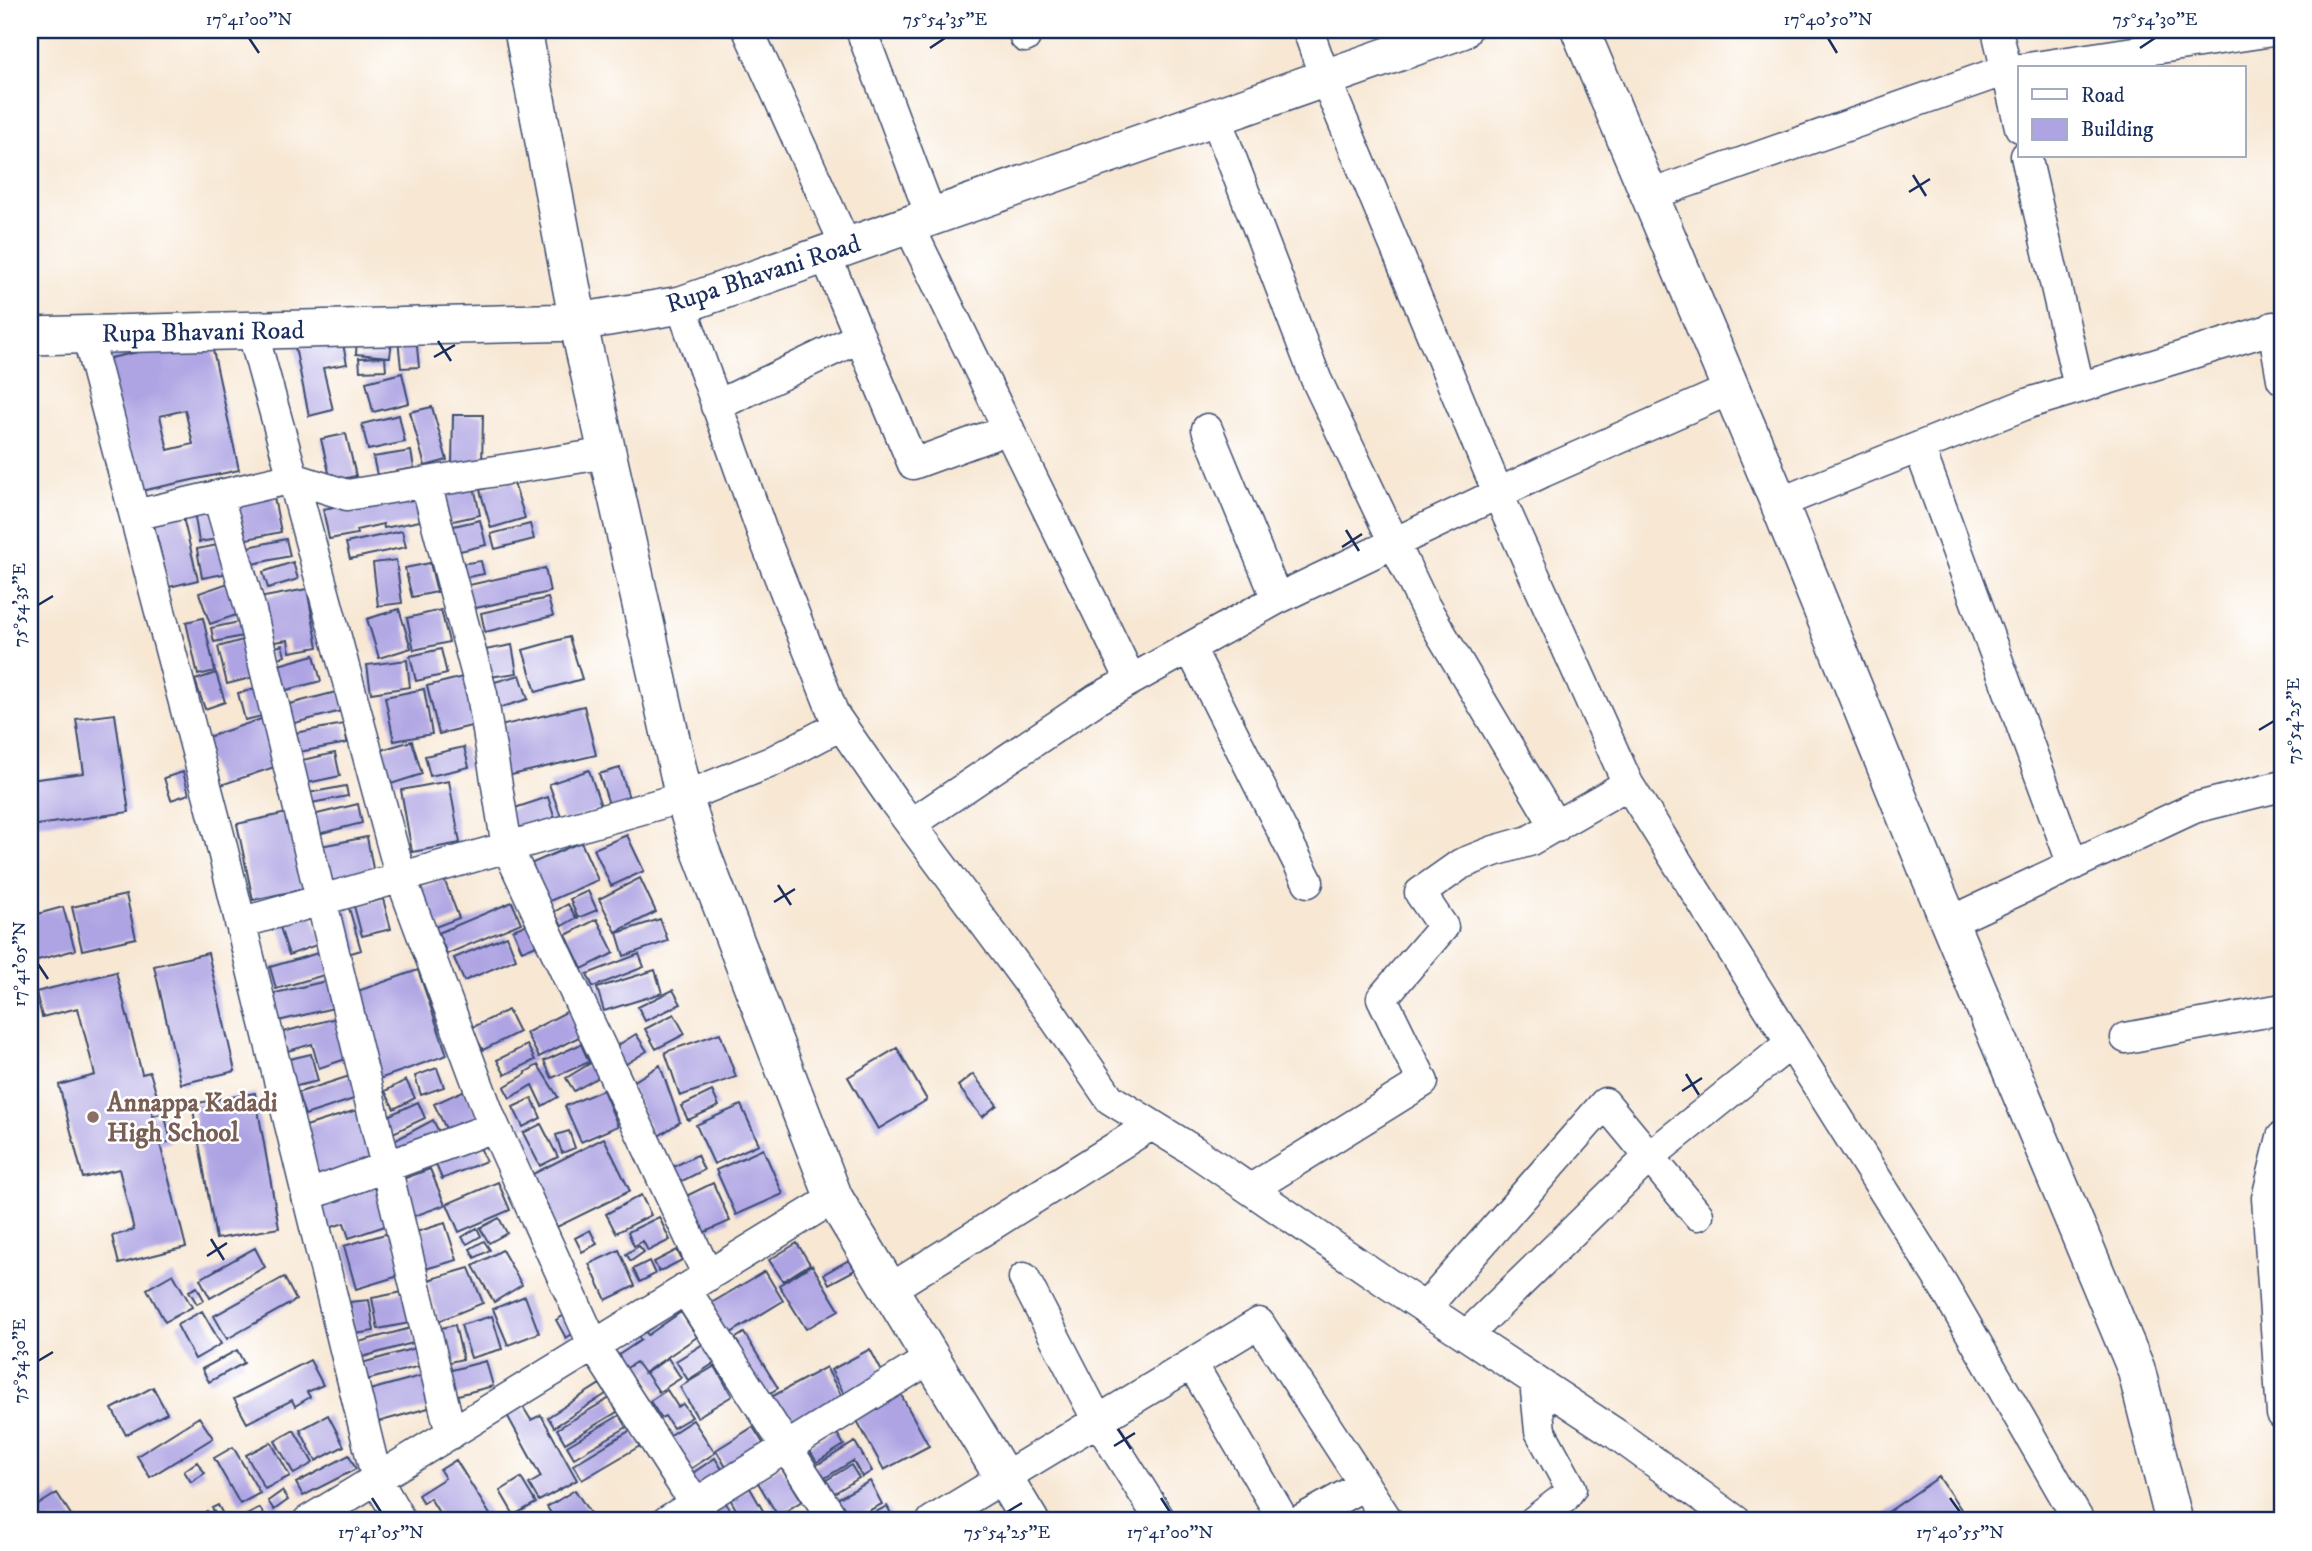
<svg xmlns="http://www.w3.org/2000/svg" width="2312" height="1551" font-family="'IM FELL DW Pica',serif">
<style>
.building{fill:#aea4e3;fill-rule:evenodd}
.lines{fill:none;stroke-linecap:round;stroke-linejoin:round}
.minor-casing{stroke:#3c4b70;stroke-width:33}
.tertiary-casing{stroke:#3c4b70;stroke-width:40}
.minor{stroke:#fff;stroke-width:30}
.tertiary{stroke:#fff;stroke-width:37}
.ticks{fill:none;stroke:#1b2f5e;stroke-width:2.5}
.education-dot{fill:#8d6e63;stroke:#fff;stroke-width:2.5}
.labels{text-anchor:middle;stroke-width:5;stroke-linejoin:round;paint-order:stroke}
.street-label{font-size:26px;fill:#1b2f5e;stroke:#fff}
.education-label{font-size:26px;font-weight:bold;fill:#785e54;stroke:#fff;text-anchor:start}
.neatline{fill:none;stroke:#1b2f5e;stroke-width:2.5}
.ticks-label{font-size:18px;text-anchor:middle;fill:#1b2f5e}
</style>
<rect width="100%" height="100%" fill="#fff"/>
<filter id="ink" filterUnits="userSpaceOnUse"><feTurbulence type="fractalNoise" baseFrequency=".0143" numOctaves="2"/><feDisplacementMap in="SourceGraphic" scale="14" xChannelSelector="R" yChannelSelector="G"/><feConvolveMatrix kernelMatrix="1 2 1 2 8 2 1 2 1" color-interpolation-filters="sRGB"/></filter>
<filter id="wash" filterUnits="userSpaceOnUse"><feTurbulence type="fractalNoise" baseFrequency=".00686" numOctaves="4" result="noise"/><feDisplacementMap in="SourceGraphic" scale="28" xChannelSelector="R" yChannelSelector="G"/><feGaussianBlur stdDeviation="1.57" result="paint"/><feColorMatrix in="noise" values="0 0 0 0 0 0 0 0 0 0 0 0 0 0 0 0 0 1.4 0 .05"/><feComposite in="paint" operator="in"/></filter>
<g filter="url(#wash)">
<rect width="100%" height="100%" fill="#f7e7d3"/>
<g id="blocks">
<!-- building -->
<path class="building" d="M210 336 239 470 136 492 106 359ZM185 410 193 444 168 450 160 416Z
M357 337 392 340 390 357 356 354Z
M416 337 419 367 401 368 398 339Z
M342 339 347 364 323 368 333 410 309 416 295 347Z
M385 357 386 370 360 371 359 358Z
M402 373 409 403 373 412 366 382Z
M432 407 447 460 425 466 410 412Z
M399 415 405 442 368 450 362 424Z
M453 415H483L482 466 452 465Z
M346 434 356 476 331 481 321 439Z
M411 451 414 468 377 475 373 457Z
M513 480 525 518 491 528 480 490Z
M474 486 480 515 444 523 437 494Z
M272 488 281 532 232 542 223 498Z
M415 492 420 521 384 528 383 524 356 530 357 534 329 539 323 509Z
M213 508 218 539 199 542 194 511Z
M182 513 198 580 169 587 153 521Z
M480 520 486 545 447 554 441 529Z
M530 524 534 539 495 549 491 534Z
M402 531 406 547 350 559 346 543Z
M286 539 290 556 243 566 239 549Z
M228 543 234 572 202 578 197 549Z
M396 560 402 603 378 606 373 563Z
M481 561 484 574 462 578 459 564Z
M293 562 298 579 268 588 263 572Z
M430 563 437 592 412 597 405 568Z
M545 568 550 592 471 609 465 586Z
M237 580 248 611 210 624 199 593Z
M307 589 318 647 290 652 288 640 268 643 259 598Z
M548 598 553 616 485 632 481 613Z
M399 609 411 648 379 658 367 619Z
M441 610 449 642 414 650 407 618Z
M203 618 215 671 198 675 186 622Z
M248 620 252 634 214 642 211 628Z
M253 637 262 675 227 684 218 647Z
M569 637 582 679 536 692 523 650Z
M282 645 285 656 272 660 270 649Z
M512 645 517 673 489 677 485 650Z
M441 649 447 674 416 681 410 656Z
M314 655 321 681 275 693 268 668Z
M407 660 410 687 371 693 367 665Z
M216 673 225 702 205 709 195 680Z
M471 675 483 723 439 734 427 686Z
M520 675 528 699 499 708 491 683Z
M256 689 262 716 245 720 238 693Z
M424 689 432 734 394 741 385 697Z
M340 691 345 710 283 726 278 707Z
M584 706 596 755 503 777 492 728Z
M115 714 129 812 30 826V780L84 773 76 719Z
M267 717 283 764 218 786 202 739Z
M344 724 347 743 299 752 295 733Z
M412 741 422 774 391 784 381 750Z
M464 747 469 767 430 776 425 756Z
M335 753 340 776 298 785 293 762Z
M620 768 631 805 611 810 599 774Z
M589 770 602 809 563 822 549 784Z
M183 772 189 794 171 800 164 778Z
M449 781 460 843 412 852 401 790Z
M346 786 348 796 306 804 303 794Z
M548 797 556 823 517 835 509 810Z
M358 804 362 823 314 835 309 816Z
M296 811 313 887 253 900 237 824Z
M627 835 644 871 611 886 594 849Z
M367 837 374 874 328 883 321 846Z
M581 842 598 880 545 903 528 865Z
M640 878 656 912 616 932 599 899Z
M444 879 459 918 430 929 415 890Z
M588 891 597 910 578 918 570 899Z
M126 895 136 938 82 950 72 907Z
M383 899 391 929 362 936 354 906Z
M347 901 361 950 338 957 324 908Z
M512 902 521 923 447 954 438 933Z
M568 904 576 918 562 926 554 912Z
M63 907 75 950 30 962V916Z
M312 912 322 943 289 955 279 924Z
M597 919 614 953 582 969 566 935Z
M660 919 668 941 624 956 617 933Z
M530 923 539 944 522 951 513 930Z
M507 936 516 959 464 981 454 958Z
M325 951 331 973 276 989 270 967Z
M208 953 235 1071 181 1084 154 966Z
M639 954 644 967 593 987 587 974Z
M418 970 447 1055 379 1079 349 994Z
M655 970 662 993 604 1011 597 988Z
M116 972 142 1074 150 1072 157 1096 148 1098 153 1116 164 1113 171 1141 160 1144 186 1247 119 1264 112 1236 134 1230 119 1169 83 1178 59 1085 95 1075 78 1008 42 1017 36 992Z
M331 980 338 1007 278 1021 271 994Z
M673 990 681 1004 645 1021 638 1007Z
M508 1010 519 1032 483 1050 471 1028Z
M568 1011 581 1036 539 1057 526 1033Z
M674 1014 685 1034 656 1049 645 1029Z
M344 1016 352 1057 319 1068 312 1044 288 1051 283 1032Z
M720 1033 736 1077 680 1096 665 1052Z
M636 1034 647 1051 618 1069 607 1052Z
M581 1044 589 1062 552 1078 544 1061Z
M527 1045 535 1060 505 1075 497 1060Z
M897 1048 927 1100 878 1129 848 1077Z
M311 1054 318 1081 288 1088 281 1061Z
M596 1060 604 1074 574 1091 566 1078Z
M538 1065 558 1097 542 1106 532 1085 510 1098 504 1087 526 1074V1072Z
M660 1065 680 1122 654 1139 630 1084Z
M437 1068 444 1087 421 1095 415 1076Z
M359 1073 366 1095 305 1115 297 1093Z
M973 1074 997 1105 982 1117 958 1086Z
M406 1080 415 1098 394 1109 385 1091Z
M465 1090 479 1119 448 1133 434 1104Z
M603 1090 618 1126 581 1142 565 1106Z
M712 1091 719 1106 688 1120 681 1106Z
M255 1093 279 1228 216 1239 192 1104Z
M532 1098 541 1118 523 1127 513 1107Z
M418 1102 425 1118 389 1135 381 1119Z
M741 1105 759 1144 714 1164 696 1125Z
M363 1108 381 1161 320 1181 303 1127Z
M433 1120 440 1134 399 1157 392 1142Z
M541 1124 558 1157 540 1166 523 1133Z
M569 1131 575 1148 562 1153 556 1135Z
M604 1138 630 1191 557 1227 531 1175Z
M478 1143 486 1161 442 1179 434 1160Z
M763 1149 783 1194 736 1215 716 1170Z
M697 1155 704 1170 670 1187 663 1172Z
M430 1169 445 1205 406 1219 392 1183Z
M380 1180 394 1223 349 1238 344 1223 326 1229 317 1200Z
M498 1182 510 1210 459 1232 447 1204Z
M713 1183 730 1221 696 1236 680 1199Z
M641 1195 651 1215 616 1233 606 1214Z
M659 1217 670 1240 648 1251 643 1241 634 1246 628 1232Z
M499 1218 507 1233 489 1243 480 1228Z
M445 1223 457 1260 425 1269 413 1233Z
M477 1228 481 1236 467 1244 462 1237Z
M590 1230 597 1244 582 1252 575 1238Z
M392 1232 405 1274 356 1289 344 1246Z
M484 1241 490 1250 475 1258 470 1249Z
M797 1243 810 1264 783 1281 769 1260Z
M639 1246 644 1252 631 1261 626 1254Z
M255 1248 265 1267 210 1298 200 1279Z
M502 1250 522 1285 494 1302 473 1266Z
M619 1250 635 1286 606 1300 589 1264Z
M677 1250 682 1260 659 1272 654 1262Z
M849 1260 855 1270 829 1284 824 1274Z
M649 1261 655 1274 640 1282 633 1269Z
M812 1265 839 1310 806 1329 779 1285Z
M469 1268 483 1303 439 1321 428 1280Z
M765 1271 783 1301 721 1339 703 1308Z
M173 1274 192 1307 165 1322 147 1289Z
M284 1277 296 1300 227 1339 214 1316Z
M197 1287 204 1300 197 1304 189 1291Z
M413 1290 420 1321 378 1329 372 1298Z
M525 1296 539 1333 508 1345 493 1309Z
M369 1300 374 1331 355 1334 350 1302Z
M202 1311 221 1344 195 1359 177 1325Z
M570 1312 580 1329 566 1338 556 1320Z
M681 1312 697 1337 644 1373 636 1362 619 1373 611 1360 641 1340 634 1331 641 1326 648 1335Z
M492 1316 502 1349 471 1358 461 1325Z
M455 1325 463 1359 445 1363 437 1329Z
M411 1328 416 1342 359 1358 355 1343Z
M744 1333 778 1388 759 1400 725 1345Z
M708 1341 719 1360 688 1380 676 1361Z
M419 1347 424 1365 366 1380 362 1363Z
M870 1349 887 1381 848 1401 831 1370Z
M237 1350 244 1363 209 1382 202 1369Z
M668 1358 681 1378 659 1392 646 1373Z
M310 1360 323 1385 307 1392 310 1397 295 1406 292 1400 247 1423 234 1399Z
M486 1361 493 1386 454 1396 448 1371Z
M715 1366 732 1396 697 1417 680 1387Z
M826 1367 846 1404 785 1438 764 1401Z
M435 1372 443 1404 374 1423 366 1391Z
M600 1384 606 1394 554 1427 548 1417Z
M153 1387 167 1413 126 1435 112 1409Z
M667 1390 678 1407 683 1404 692 1417 673 1428 665 1416 661 1418 650 1401Z
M900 1393 929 1446 884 1470 855 1417Z
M610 1398 617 1412 565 1443 557 1429Z
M523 1407 531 1420 541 1415 577 1480 539 1501 529 1484 541 1477 507 1415Z
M328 1415 344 1446 316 1461 300 1430Z
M620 1415 627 1427 574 1458 567 1446Z
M199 1417 213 1438 150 1477 137 1456Z
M693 1420 715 1453 681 1475 659 1442Z
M753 1427 768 1451 730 1474 716 1450Z
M294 1430 313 1463 294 1474 275 1441Z
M631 1430 640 1446 582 1480 573 1465Z
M835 1430 844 1445 817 1462 807 1447Z
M271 1442 290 1476 265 1489 246 1455Z
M855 1442 872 1471 862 1477 853 1461 818 1482 810 1469Z
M233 1447 260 1493 240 1504 214 1458Z
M349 1455 356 1469 303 1496 296 1483Z
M715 1458 728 1479 697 1499 684 1479Z
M456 1460 494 1521H433L441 1516 430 1498 423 1503 418 1495 445 1478 440 1470Z
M197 1462 205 1473 191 1482 184 1471Z
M851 1465 859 1478 823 1500 815 1487Z
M780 1466 802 1501 778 1516 757 1481Z
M1939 1477 1969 1521H1875Z
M521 1478 536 1503 514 1515 500 1491Z
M870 1481 882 1504 849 1521H844L833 1501Z
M750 1488 769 1521H743L730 1499Z
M575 1490 595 1521H556L547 1507Z
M282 1491 288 1500 274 1510 268 1501Z
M57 1493 75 1521H30V1510Z
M724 1500 737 1521H714L708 1511Z
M218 1505 226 1520 224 1521H219L212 1508Z
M887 1506 895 1521H858Z
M260 1508 266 1518 260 1521H243L241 1518Z
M207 1511 214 1521H199L197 1518Z"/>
</g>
</g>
<g filter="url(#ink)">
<use href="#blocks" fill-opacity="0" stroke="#3c4b70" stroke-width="2"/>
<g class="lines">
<defs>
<path id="minor" d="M748 30 846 246
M861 30 931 216
M1023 30 1025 37
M1308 30 1325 78 1506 512 1628 784 1943 1285 2079 1521
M1997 30 2020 127
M2028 68 2279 30
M1215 116 1316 379 1424 605 1556 827
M2026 156 2079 387
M1650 195 1997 73 2020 69
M908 224 1131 680
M825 254 913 464 1009 429
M681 305 765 540 834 715 893 800 1051 1013 1110 1099 1194 1151 1390 1285 1616 1434 1736 1521
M2273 327 2282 379
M87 334 220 839 377 1480 401 1521
M716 406 860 337
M1207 429 1277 599
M1919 447 2073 865
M293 478 401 878 490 1117 594 1346 706 1521
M293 478 347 495 608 453
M426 483 482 694 507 847 708 1276
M218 496 251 611 451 1434
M1779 503 2029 403 2282 326
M135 515 293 478 252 330
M1190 648 1308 882
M911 824 1097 699 1277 599 1543 472 1731 389
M1950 922 2194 808 2282 786
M240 923 684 797 771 762 841 725
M2126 1038 2282 1009
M2282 1137 2267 1198 2282 1414
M1251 1189 1423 1082 1382 998 1443 927 1420 893 1461 864 1494 851 1529 841 1628 784
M306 1196 494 1127
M1024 1278 1098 1421 1161 1521
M685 1289 834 1521
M890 1289 1151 1125
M1425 1308 1605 1103 1698 1215
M1467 1335 1649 1157 1791 1043
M1192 1364 1284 1521
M308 1521 834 1198
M667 1521 931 1358
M932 1521 1259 1323 1388 1521
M1299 1521 1364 1485
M1534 1521 1564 1498 1571 1488 1540 1431 1535 1381"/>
<path id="tertiary" d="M523 30 578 322 684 797 700 849 834 1198 1030 1521
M1580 30 1779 503 1930 876 2136 1369 2174 1521
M30 336 578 322 681 305 1462 30"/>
</defs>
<!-- minor casing -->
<use href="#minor" class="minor-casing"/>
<!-- tertiary casing -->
<use href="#tertiary" class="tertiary-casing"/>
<!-- minor -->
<use href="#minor" class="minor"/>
<!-- tertiary -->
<use href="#tertiary" class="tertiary"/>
</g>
</g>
<!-- ticks -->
<path class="ticks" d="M249 38 259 53M1828 38 1837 53M930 48 945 38M2140 48 2155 38M1913 175 1926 196M1909 192 1930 179M438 341 451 361M434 357 455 345M1346 530 1359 551M1342 547 1362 534M38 605 53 596M2259 730 2274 721M778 885 791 905M774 902 795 889M38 964 48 979M1686 1074 1699 1095M1682 1091 1702 1078M211 1239 224 1260M207 1256 227 1243M38 1361 53 1352M1118 1429 1131 1449M1114 1446 1135 1433M372 1498 381 1512M1161 1498 1170 1512M1950 1498 1960 1512M1007 1512 1022 1503"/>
<!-- markers -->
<circle class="education-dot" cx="93" cy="1117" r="7"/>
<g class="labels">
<!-- street labels -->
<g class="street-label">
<text transform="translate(763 273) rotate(-18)" y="9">Rupa Bhavani Road</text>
<text transform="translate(203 331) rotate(-1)" y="9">Rupa Bhavani Road</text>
</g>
<!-- education labels -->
<g class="education-label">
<text x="107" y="1111">Annappa Kadadi<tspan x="107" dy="30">High School</tspan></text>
</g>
</g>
<!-- margin -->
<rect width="2312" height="1551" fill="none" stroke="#fff" stroke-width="77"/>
<!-- legend -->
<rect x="2018" y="66" width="228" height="91" fill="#ffffff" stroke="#a4acbf" stroke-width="2"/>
<rect x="2032" y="89" width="35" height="10" fill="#ffffff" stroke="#a4acbf" stroke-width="2"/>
<text x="2081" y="102" font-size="21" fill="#1b2f5e">Road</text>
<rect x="2032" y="119" width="35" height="21" fill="#aea4e3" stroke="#a4acbf" stroke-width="2"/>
<text x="2081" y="136" font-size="21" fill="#1b2f5e">Building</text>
<rect x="38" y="38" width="2236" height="1474" class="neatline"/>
<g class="ticks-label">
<text x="249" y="25">17°41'00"N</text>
<text x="945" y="25">75°54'35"E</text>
<text x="1828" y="25">17°40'50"N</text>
<text x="2155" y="25">75°54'30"E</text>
<text transform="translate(19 605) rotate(-90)" y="6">75°54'35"E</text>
<text transform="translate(2293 721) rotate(-90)" y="6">75°54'25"E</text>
<text transform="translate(19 964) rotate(-90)" y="6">17°41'05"N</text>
<text transform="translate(19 1361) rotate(-90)" y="6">75°54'30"E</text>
<text x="381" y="1538">17°41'05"N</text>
<text x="1007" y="1538">75°54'25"E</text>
<text x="1170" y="1538">17°41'00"N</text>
<text x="1960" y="1538">17°40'55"N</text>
</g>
</svg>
